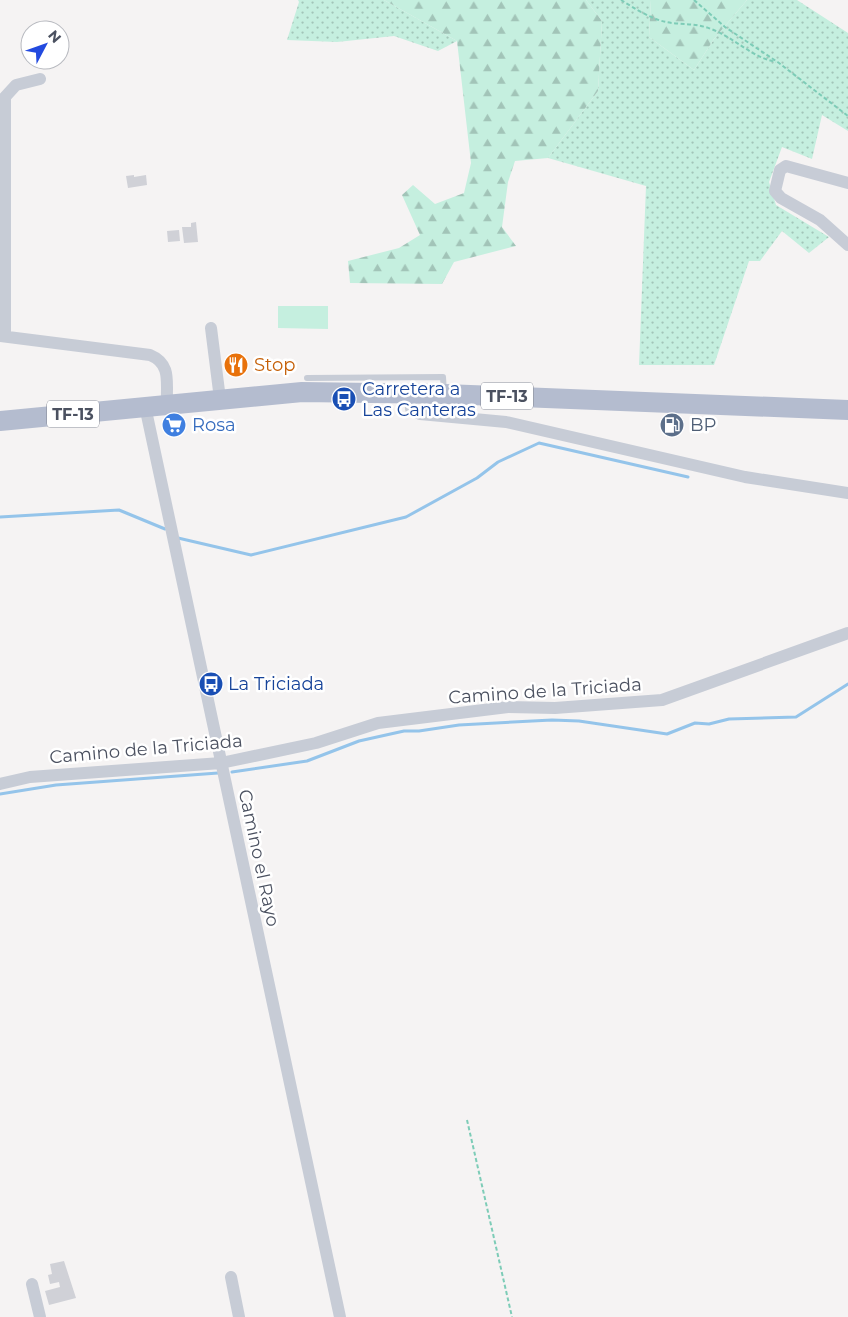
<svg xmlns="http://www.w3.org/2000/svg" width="848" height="1317" font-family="Montserrat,sans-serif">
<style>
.grass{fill:url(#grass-dots)}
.forest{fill:url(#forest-firs)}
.pitch{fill:#c5efdf}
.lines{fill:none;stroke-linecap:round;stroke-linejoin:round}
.stream{stroke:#94c4ea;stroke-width:3}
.building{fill:#d0d1d7}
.path{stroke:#7dccb7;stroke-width:2;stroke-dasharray:4 2.5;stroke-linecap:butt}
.lane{stroke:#c7ccd6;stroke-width:6}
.street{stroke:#c7ccd6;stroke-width:12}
.primary{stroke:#b4bccf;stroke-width:20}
.labels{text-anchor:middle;stroke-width:5;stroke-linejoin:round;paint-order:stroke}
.shield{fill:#fff;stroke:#818590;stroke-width:1}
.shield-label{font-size:16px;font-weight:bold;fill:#4b5160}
.food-label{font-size:18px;fill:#c56008;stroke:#fff;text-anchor:start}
.transit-label{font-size:18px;fill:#164399;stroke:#fff;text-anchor:start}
.shop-label{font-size:18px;fill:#366cbe;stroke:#fff;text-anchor:start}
.service-label{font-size:18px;fill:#4e5e75;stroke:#fff;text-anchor:start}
.street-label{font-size:18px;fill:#4b5160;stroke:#fff}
</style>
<defs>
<pattern id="grass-dots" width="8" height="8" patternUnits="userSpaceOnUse" patternTransform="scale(1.25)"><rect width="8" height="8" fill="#c5efdf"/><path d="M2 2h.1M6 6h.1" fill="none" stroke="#a2c4b8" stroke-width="1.8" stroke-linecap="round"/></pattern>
<pattern id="forest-firs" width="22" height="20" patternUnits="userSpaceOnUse" patternTransform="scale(1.25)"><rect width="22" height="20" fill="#c5efdf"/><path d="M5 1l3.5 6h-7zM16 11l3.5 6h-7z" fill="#a2c4b8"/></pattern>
</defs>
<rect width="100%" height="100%" fill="#f5f3f3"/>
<!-- grass -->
<path class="grass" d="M298 0H384L457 41 438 51 394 36 337 42 287 40 299 2Z
M586 0H651L649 37 694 70 714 39 747 0H797L848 33V131L822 115 812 159 782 147 769 182 776 205 829 237 809 253 782 231 760 261H749L714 365H639L646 186 548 158 598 91 602 21Z"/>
<!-- forest -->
<path class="forest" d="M384 0H586L602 21 598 91 548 158 515 161 508 182 502 227 516 246 454 262 442 284 350 283 348 261 399 248 420 235 402 195 413 185 435 204 464 193 471 163 457 41Z
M651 0H747L714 39 694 70 649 37Z"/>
<!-- pitch -->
<path class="pitch" d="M278 306H328V329L278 328Z"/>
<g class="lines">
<!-- stream -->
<path class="stream" d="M0 517 119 510 165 529
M178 538 251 555 406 517 477 478 498 462 539 443 688 477
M232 772 307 761 359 741 404 731H419L459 725 552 720 579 721 667 734 695 723 709 724 729 719 796 717 848 684
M0 794 56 785 218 773"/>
</g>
<!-- building -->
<path class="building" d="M134 175V177L146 175 147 185 128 188 126 176Z
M196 222 198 242 184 243 182 227H191V223Z
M179 230 180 241 168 242 167 231Z
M64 1261 76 1298 49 1305 45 1291 60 1287 59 1282 50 1284 48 1275 52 1274 50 1264Z"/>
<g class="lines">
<!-- path -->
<path class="path" d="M621 0C634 8 651 19 666 22 681 25 697 23 711 29 735 38 751 57 776 62
M694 0 725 27 779 63 848 116
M467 1120 512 1317"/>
<!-- lane -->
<path class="lane" d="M307 378 443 377 444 393"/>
<!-- street -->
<path class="street" d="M848 183 786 166 780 170 775 191 781 198 820 220 848 245
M211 328 220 399
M0 336 150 355C172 364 166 383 167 403
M5 336V97L16 85 40 79
M410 393 411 409 420 414 506 422 745 477 848 493
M145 406 340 1317
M0 784 30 777 221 763 316 743 378 723 508 707 555 708 662 700 848 633
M231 1277 239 1317
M32 1284 40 1317"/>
<!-- primary -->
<path class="primary" d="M0 421 302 392 444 394 848 410"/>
</g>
<!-- icons -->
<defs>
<symbol id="restaurant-disc" viewBox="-11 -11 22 22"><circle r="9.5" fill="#e8710a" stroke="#fff"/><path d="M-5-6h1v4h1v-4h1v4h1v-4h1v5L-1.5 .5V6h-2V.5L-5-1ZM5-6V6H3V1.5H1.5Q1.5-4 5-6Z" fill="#fff"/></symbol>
<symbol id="bus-disc" viewBox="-11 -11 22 22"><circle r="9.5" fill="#1a4fb4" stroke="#fff"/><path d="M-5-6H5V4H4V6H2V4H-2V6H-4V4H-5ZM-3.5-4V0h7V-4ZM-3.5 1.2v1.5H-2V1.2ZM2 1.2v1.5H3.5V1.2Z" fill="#fff"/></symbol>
<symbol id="supermarket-disc" viewBox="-11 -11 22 22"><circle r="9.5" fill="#3f7fe0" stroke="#fff"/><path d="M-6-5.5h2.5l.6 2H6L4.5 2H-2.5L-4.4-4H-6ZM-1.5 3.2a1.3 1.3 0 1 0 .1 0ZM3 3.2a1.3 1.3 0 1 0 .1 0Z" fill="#fff"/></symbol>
<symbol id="fuel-disc" viewBox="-11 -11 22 22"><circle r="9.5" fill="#5c6f8a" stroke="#fff"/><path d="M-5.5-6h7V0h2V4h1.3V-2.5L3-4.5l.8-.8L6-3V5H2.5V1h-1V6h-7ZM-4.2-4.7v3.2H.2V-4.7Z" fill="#fff"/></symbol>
</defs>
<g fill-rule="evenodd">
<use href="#restaurant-disc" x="222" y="351" width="28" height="28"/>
<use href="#bus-disc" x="330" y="385" width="28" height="28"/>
<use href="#supermarket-disc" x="160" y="411" width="28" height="28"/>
<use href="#fuel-disc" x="658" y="411" width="28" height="28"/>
<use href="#bus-disc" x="197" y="670" width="28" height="28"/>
</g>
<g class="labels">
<!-- shield labels -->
<g class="shield">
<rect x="481" y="382.5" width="52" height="27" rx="4"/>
<rect x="47" y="400.5" width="52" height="27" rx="4"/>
</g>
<g class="shield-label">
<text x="507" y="402">TF-13</text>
<text x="73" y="420">TF-13</text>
</g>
<!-- food labels -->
<g class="food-label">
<text x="254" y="371">Stop</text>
</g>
<!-- transit labels -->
<g class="transit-label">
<text x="362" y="395">Carretera a<tspan x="362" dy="21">Las Canteras</tspan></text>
<text x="228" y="690">La Triciada</text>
</g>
<!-- shop labels -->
<g class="shop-label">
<text x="192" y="431">Rosa</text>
</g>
<!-- service labels -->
<g class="service-label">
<text x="690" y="431">BP</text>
</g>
<!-- street labels -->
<g class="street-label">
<text transform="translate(545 691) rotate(-4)" y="6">Camino de la Triciada</text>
<text transform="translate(146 749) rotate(-5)" y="6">Camino de la Triciada</text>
<text transform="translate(259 858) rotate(78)" y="6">Camino el Rayo</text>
</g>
</g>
<!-- north arrow -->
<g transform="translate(45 45) rotate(49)"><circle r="24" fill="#ffffff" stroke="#b7b9bf"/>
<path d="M0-4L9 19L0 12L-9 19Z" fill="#234adf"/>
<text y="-8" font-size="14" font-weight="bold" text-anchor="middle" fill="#4b5160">N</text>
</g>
</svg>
